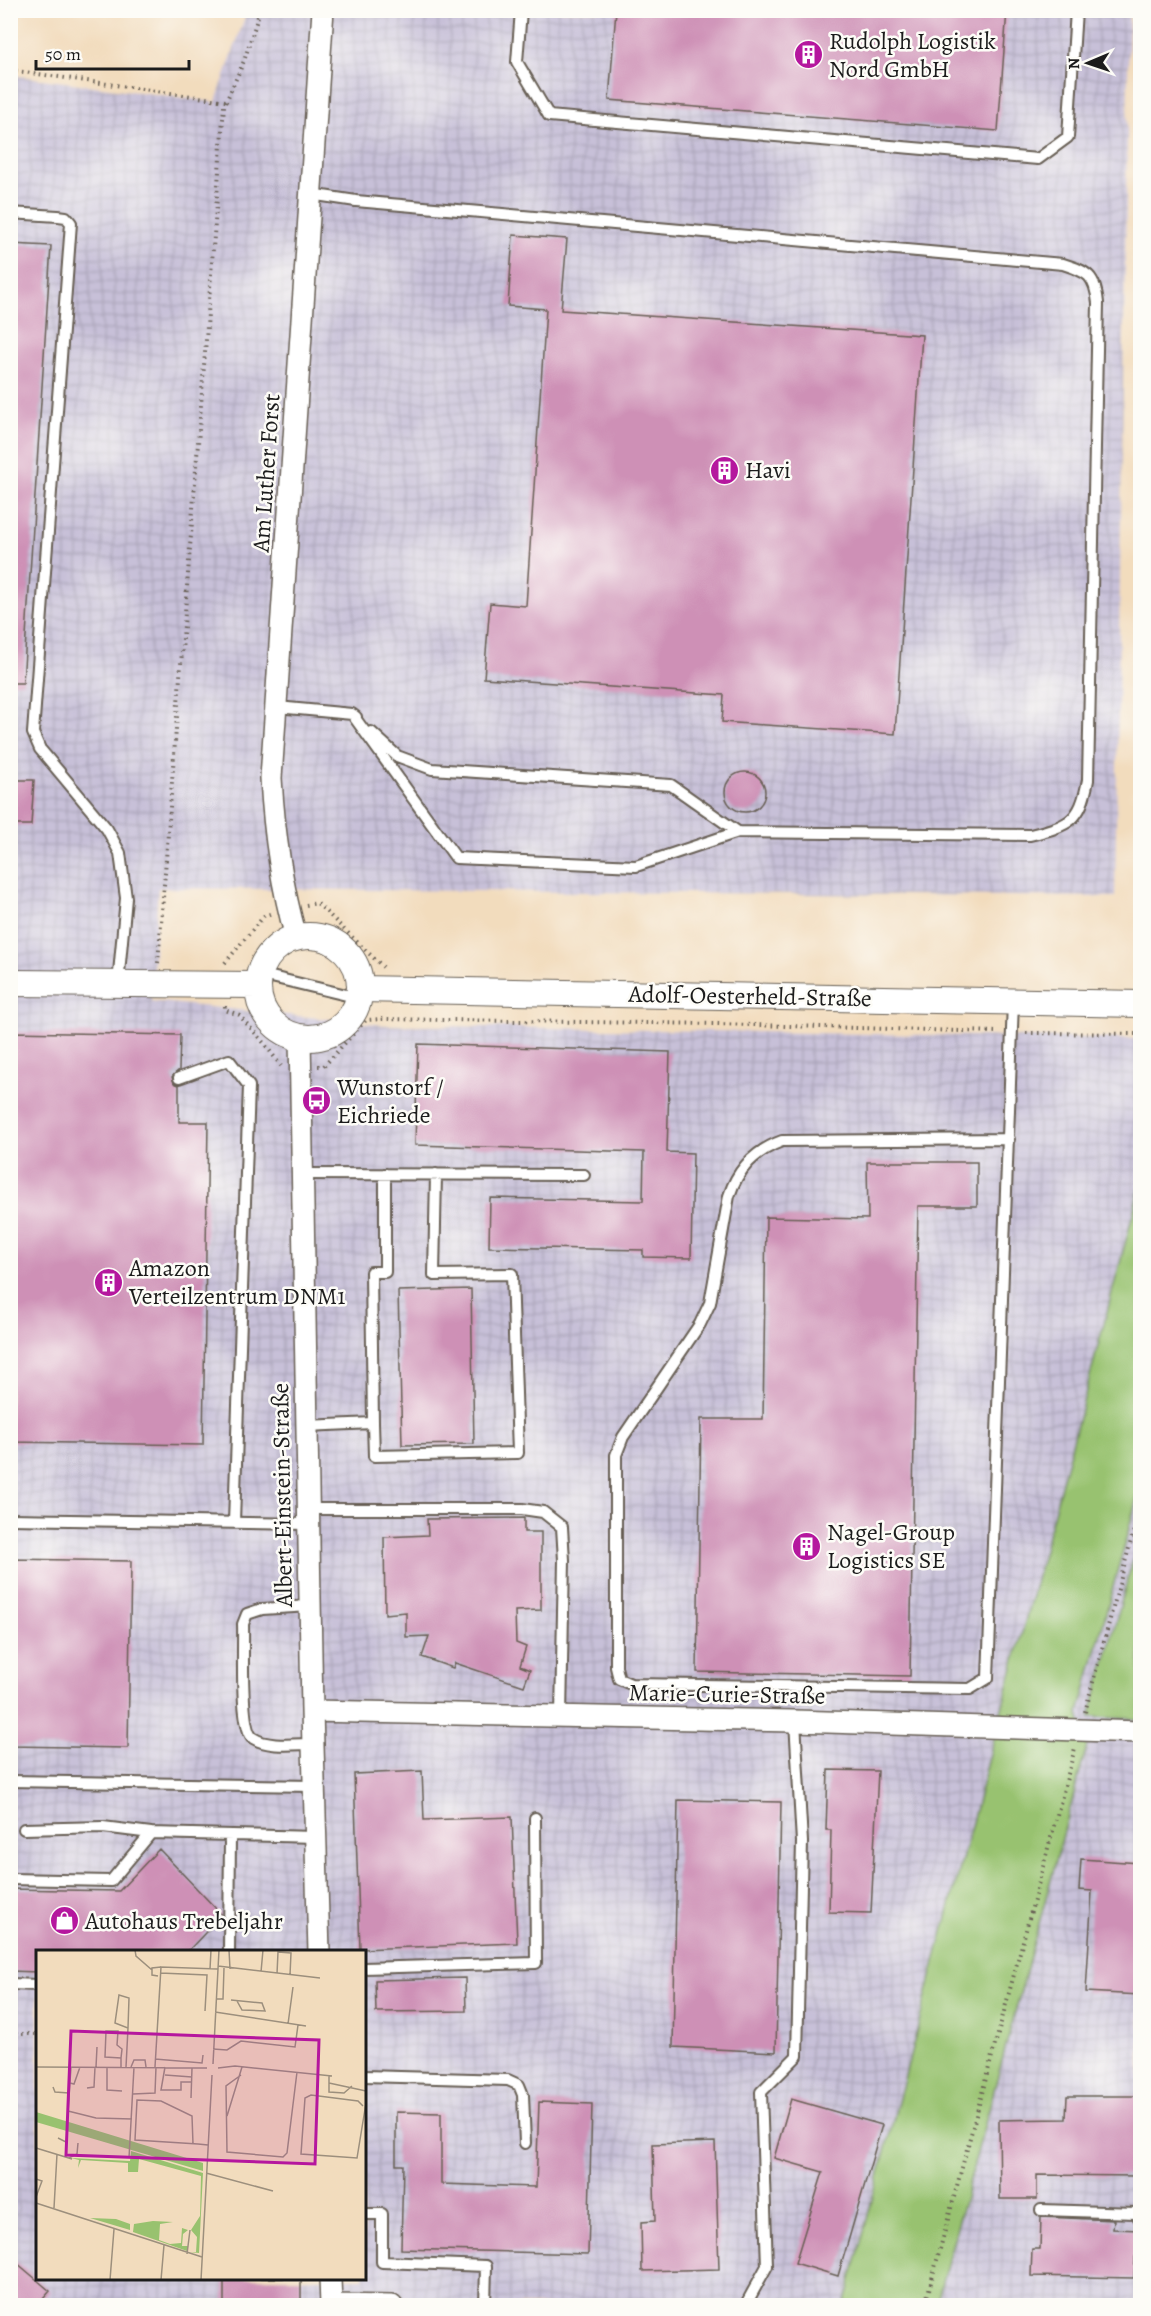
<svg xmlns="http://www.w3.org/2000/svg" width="1151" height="2316" font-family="Alegreya,serif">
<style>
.industrial{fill:url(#industrial-grid);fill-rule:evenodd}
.grass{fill:#98c26f;stroke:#5a6f46;stroke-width:1.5}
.building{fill:#ce90b6}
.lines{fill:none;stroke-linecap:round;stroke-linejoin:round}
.service-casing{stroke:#675f54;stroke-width:14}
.minor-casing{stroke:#675f54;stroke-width:24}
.tertiary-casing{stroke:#675f54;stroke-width:28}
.path{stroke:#675f54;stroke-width:4;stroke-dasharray:1.5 4.5;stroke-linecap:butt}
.service{stroke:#fff;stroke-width:10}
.minor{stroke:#fff;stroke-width:21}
.tertiary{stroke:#fff;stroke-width:26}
.labels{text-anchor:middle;stroke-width:5;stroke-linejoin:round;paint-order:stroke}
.poi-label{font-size:24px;fill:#1c1c1c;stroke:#fdfcf7;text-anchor:start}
.street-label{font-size:24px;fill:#1c1c1c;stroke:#fdfcf7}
.inset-road{fill:none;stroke:#9c8f7d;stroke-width:1.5}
.view{fill:#b5179e;fill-opacity:0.15;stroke:#b5179e;stroke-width:3}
.inset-edge{fill:none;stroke:#1c1c1c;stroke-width:3}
</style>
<defs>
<pattern id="industrial-grid" width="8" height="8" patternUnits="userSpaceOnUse" patternTransform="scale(1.5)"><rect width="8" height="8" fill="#c7c0d8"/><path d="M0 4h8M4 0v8" fill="none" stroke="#aaa4b9"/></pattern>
</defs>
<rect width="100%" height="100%" fill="#fdfcf7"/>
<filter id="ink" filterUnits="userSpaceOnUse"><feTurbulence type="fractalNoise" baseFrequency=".0167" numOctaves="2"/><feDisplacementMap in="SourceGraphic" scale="12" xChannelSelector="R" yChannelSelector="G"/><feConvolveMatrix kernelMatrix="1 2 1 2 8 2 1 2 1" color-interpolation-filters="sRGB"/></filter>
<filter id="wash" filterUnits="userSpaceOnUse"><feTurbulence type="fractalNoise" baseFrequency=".008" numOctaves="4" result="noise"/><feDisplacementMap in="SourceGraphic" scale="24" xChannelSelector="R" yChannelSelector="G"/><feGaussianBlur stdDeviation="1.35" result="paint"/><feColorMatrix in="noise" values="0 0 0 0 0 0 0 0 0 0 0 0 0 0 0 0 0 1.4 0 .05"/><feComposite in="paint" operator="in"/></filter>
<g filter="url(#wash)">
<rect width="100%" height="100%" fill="#f2dcbd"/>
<!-- industrial -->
<path class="industrial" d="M247 11H1129L1115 897 158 888 151 1001 385 1025 1140 1039V2305L11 2306V75L214 102V107ZM38 1952H364V2278H38Z"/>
<!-- grass -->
<path class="grass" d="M1140 1187V1487L1079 1713 1087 1746 936 2305 844 2306Z
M1140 1533V1719L1090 1717Z"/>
<g id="blocks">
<!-- building -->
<path class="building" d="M616 10H1007L998 131 609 100Z
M513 235 567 239 561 310 922 335 895 734 722 722 724 695 484 678 490 603 526 606 546 309 508 306Z
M10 244 51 246 23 683H10Z
M725 792a20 20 0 1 1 40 0a20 20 0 1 1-40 0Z
M10 780H34L31 825H10Z
M10 1032 180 1035 179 1070 172 1077 174 1083 179 1085V1122H208L203 1445 10 1442Z
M418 1044 670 1052 667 1152 693 1153 691 1258 643 1257V1250L489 1247 490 1198 643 1201 644 1152 415 1145Z
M867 1162H977V1206H918L910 1676 697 1672 701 1419H763L766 1217 868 1219Z
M471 1289 474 1444 402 1445 398 1291Z
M524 1518V1532H541V1610L515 1611 516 1643 526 1647 520 1666 530 1670 524 1686 455 1663 453 1668 422 1657 429 1636 406 1637V1612L385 1614 384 1537 428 1535 427 1519Z
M10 1559 131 1561 128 1748 10 1746Z
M828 1770 878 1771 871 1913 829 1912 831 1830H826Z
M422 1771 424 1820 512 1817 517 1943 360 1949 354 1774Z
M678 1800 781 1802 776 2052 673 2047Z
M159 1849 222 1915 187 1952H38V1972L10 1971V1889L119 1891Z
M1081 1859 1140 1863V1995L1086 1992 1092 1891 1079 1890Z
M465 1978 466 2011 376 2012 375 1980Z
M1067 2096H1140V2176L1037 2175V2199H1000L999 2120 1066 2119Z
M791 2099 882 2125 838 2276 795 2263 823 2172 774 2158Z
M539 2102 592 2104 588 2254 401 2249 403 2165H396V2112L441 2113V2184L536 2187Z
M715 2142 719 2269 642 2271 641 2222 655 2221 653 2144Z
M1041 2217 1114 2220 1113 2229 1140 2230V2257H1135L1134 2278 1031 2276 1032 2249H1040Z
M10 2257 50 2291 37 2306H10Z
M224 2278H301V2306H224Z"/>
</g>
</g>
<g filter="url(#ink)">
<use href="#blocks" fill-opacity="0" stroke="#675f54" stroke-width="1.5"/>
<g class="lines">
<defs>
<path id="service" d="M521 10 517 62 549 116 1038 159 1068 137 1076 10
M310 194 356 201 1063 264C1088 272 1095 275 1098 303L1088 780C1080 822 1070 825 1030 835L738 832 636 866 456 858 352 714
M10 213 58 216 66 217 71 223 33 733 40 749 107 829 120 853 126 898 118 984
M277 707 352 714 356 717
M371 732 397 756 432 769 671 785 738 832
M259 974 359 998
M179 1078 229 1060 249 1086 234 1522
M1009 1139 782 1141C755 1151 738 1168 729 1196L710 1303 700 1324 623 1437 616 1455V1667L619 1679 631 1684 970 1689 988 1678 1013 1002
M301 1174 584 1175
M373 1423 371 1272H385V1174
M306 1426 373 1423 374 1456 518 1453 512 1274 434 1275 436 1174
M308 1509H522L543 1512 562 1527 564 1560 561 1716
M10 1519 308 1524
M310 1606 262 1609 247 1614 243 1624C244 1643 239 1728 253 1738 268 1748 296 1744 313 1744
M10 1781 314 1786
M24 1829 103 1827 151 1833
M10 1879 111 1881 151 1833 316 1837
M229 1952 230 1835
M364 1968 536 1963 535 1818
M10 1984 38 1985
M364 2076 508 2080 519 2085 523 2095 525 2143
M1041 2210 1136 2213 1140 2219
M364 2214H382V2262L486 2266 485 2306
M745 2306 767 2266 761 2092 797 2056 802 1842 795 1721"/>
<path id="minor" d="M296 937C281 884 274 832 271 778L323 10
M300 1037 312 1711 319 1952
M312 1711 795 1721 1140 1732
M330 2278 331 2306
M331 2305 392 2306"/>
<path id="tertiary" d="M258 987a51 51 0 1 1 102 0a51 51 0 1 1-102 0Z
M10 983 257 985
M360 989 1140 1004"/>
</defs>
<!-- service casing -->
<use href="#service" class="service-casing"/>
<!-- minor casing -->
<use href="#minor" class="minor-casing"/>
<!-- tertiary casing -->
<use href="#tertiary" class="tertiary-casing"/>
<!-- path -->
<path class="path" d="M10 70 226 101
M306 905 317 903 383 967
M158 963 224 106 244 61 260 10
M225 963 264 916 270 914
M225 1006V1010L239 1015 264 1043 281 1066
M1026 1033 1140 1034
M318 1066H324L366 1020 382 1019 717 1024 998 1032
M1085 1712 1140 1507
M10 2034H38
M922 2306 926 2301 1075 1748"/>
<!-- service -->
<use href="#service" class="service"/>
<!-- minor -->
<use href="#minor" class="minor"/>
<!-- tertiary -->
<use href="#tertiary" class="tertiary"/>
</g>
</g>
<!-- icons -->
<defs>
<symbol id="building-disc" viewBox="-11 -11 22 22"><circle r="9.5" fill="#b5179e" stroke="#fdfcf7"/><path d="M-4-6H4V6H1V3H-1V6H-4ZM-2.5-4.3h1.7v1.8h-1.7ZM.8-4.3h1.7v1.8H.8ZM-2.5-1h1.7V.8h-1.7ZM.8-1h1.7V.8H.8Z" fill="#fff"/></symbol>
<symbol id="bus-disc" viewBox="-11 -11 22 22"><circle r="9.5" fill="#b5179e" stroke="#fdfcf7"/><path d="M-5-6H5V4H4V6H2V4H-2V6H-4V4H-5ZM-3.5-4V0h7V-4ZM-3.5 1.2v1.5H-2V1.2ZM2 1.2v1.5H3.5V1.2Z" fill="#fff"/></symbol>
<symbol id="shop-disc" viewBox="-11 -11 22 22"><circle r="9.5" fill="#b5179e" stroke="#fdfcf7"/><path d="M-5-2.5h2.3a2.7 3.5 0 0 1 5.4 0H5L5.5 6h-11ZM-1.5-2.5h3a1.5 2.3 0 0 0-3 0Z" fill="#fff"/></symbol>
</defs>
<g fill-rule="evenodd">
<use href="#building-disc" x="792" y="38" width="33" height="33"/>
<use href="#building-disc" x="708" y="454" width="33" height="33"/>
<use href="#bus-disc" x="300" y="1084" width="33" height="33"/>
<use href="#building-disc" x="92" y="1266" width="33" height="33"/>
<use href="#building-disc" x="790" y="1530" width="33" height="33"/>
<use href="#shop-disc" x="48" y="1904" width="33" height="33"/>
</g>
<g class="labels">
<!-- poi labels -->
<g class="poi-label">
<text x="829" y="49">Rudolph Logistik<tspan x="829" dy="28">Nord GmbH</tspan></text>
<text x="745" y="478">Havi</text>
<text x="337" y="1095">Wunstorf /<tspan x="337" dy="28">Eichriede</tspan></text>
<text x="129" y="1276">Amazon<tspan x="129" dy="28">Verteilzentrum DNM1</tspan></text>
<text x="827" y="1540">Nagel-Group<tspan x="827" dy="28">Logistics SE</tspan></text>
<text x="85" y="1929">Autohaus Trebeljahr</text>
</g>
<!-- street labels -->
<g class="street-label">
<text transform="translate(266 473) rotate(-86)" y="8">Am Luther Forst</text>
<text transform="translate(750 996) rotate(1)" y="8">Adolf-Oesterheld-Straße</text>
<text transform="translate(282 1495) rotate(-91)" y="8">Albert-Einstein-Straße</text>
<text transform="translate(727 1694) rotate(1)" y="8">Marie-Curie-Straße</text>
</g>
</g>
<!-- overview -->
<g transform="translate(36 1950)">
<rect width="330" height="330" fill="#f2dcbd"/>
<path d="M0 162 167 213V221L0 172ZM95 201 167 223 163 303 154 302H160L161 287 155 280 164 266 165 226 103 209 102 222H92V213L45 210 42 218 43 210 35 208 94 211ZM54 268 80 269 94 274V280ZM117 271 137 272 124 274 123 290 134 294 145 293 146 278 152 280 147 284 146 296H152L151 301 97 282 98 274Z" fill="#98c26f"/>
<path class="inset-road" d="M99 0 100 6 116 20M193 0 194 19M182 16 284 28M174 19 175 0M225 22 227 0M124 23 171 25 169 61M241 24 242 2 255 3 254 25M122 26 116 25V18L125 17M180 49H187L188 18M195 50 226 53 229 61 206 60 201 51M179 62 270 76M252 74 257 37M177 99 191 100 205 91 259 97 262 75M119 109 166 113 167 105M177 114 183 0M0 117 171 118M60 117 61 97M71 117V140L86 141M85 117V108L86 99 81 95 82 81H70L69 107 85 108M90 117 92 78 79 73 83 45 93 48 92 78M95 117 98 110H109L110 117M119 117 125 17 182 19M129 117 125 140H145V132H156M182 118 199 116 296 126M129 125 156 127M205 125 190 136 191 202 247 207 251 203 261 122M293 126V142L308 143 316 136M34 133 38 134 44 117M293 133 330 141M17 137 19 142 33 143M51 138 58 137 59 117M97 144 119 143 120 117M155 148 156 118M327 156 322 151 275 145 269 148 265 204 321 208 330 153M32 161 60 168 96 169M32 162 35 117M191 166 206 117M22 188 30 192V207M157 194 156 166 125 151 101 150 99 190 162 194 172 195M0 198 36 209M33 208 41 204 42 193M93 208 98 117M170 223 237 241M0 229 6 231 0 247M0 253 166 307M18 258 21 204M151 304 154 280M74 330 78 279M125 330 128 295M165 330 176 125"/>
<path class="view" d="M35 81 283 90 279 214 30 205Z"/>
<rect width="330" height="330" class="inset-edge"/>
</g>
<!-- margin -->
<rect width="1151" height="2316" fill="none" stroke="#fdfcf7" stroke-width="36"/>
<!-- north arrow -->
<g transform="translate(1088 63) rotate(268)" stroke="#fdfcf7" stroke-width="4.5" paint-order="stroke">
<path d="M0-4.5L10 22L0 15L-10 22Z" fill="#1c1c1c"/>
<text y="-9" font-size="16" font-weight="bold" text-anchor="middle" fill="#1c1c1c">N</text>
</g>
<!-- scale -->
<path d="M36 60v9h153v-9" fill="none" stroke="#1c1c1c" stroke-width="3"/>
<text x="45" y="60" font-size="18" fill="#1c1c1c" stroke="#fdfcf7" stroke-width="4.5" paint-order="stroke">50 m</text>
</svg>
